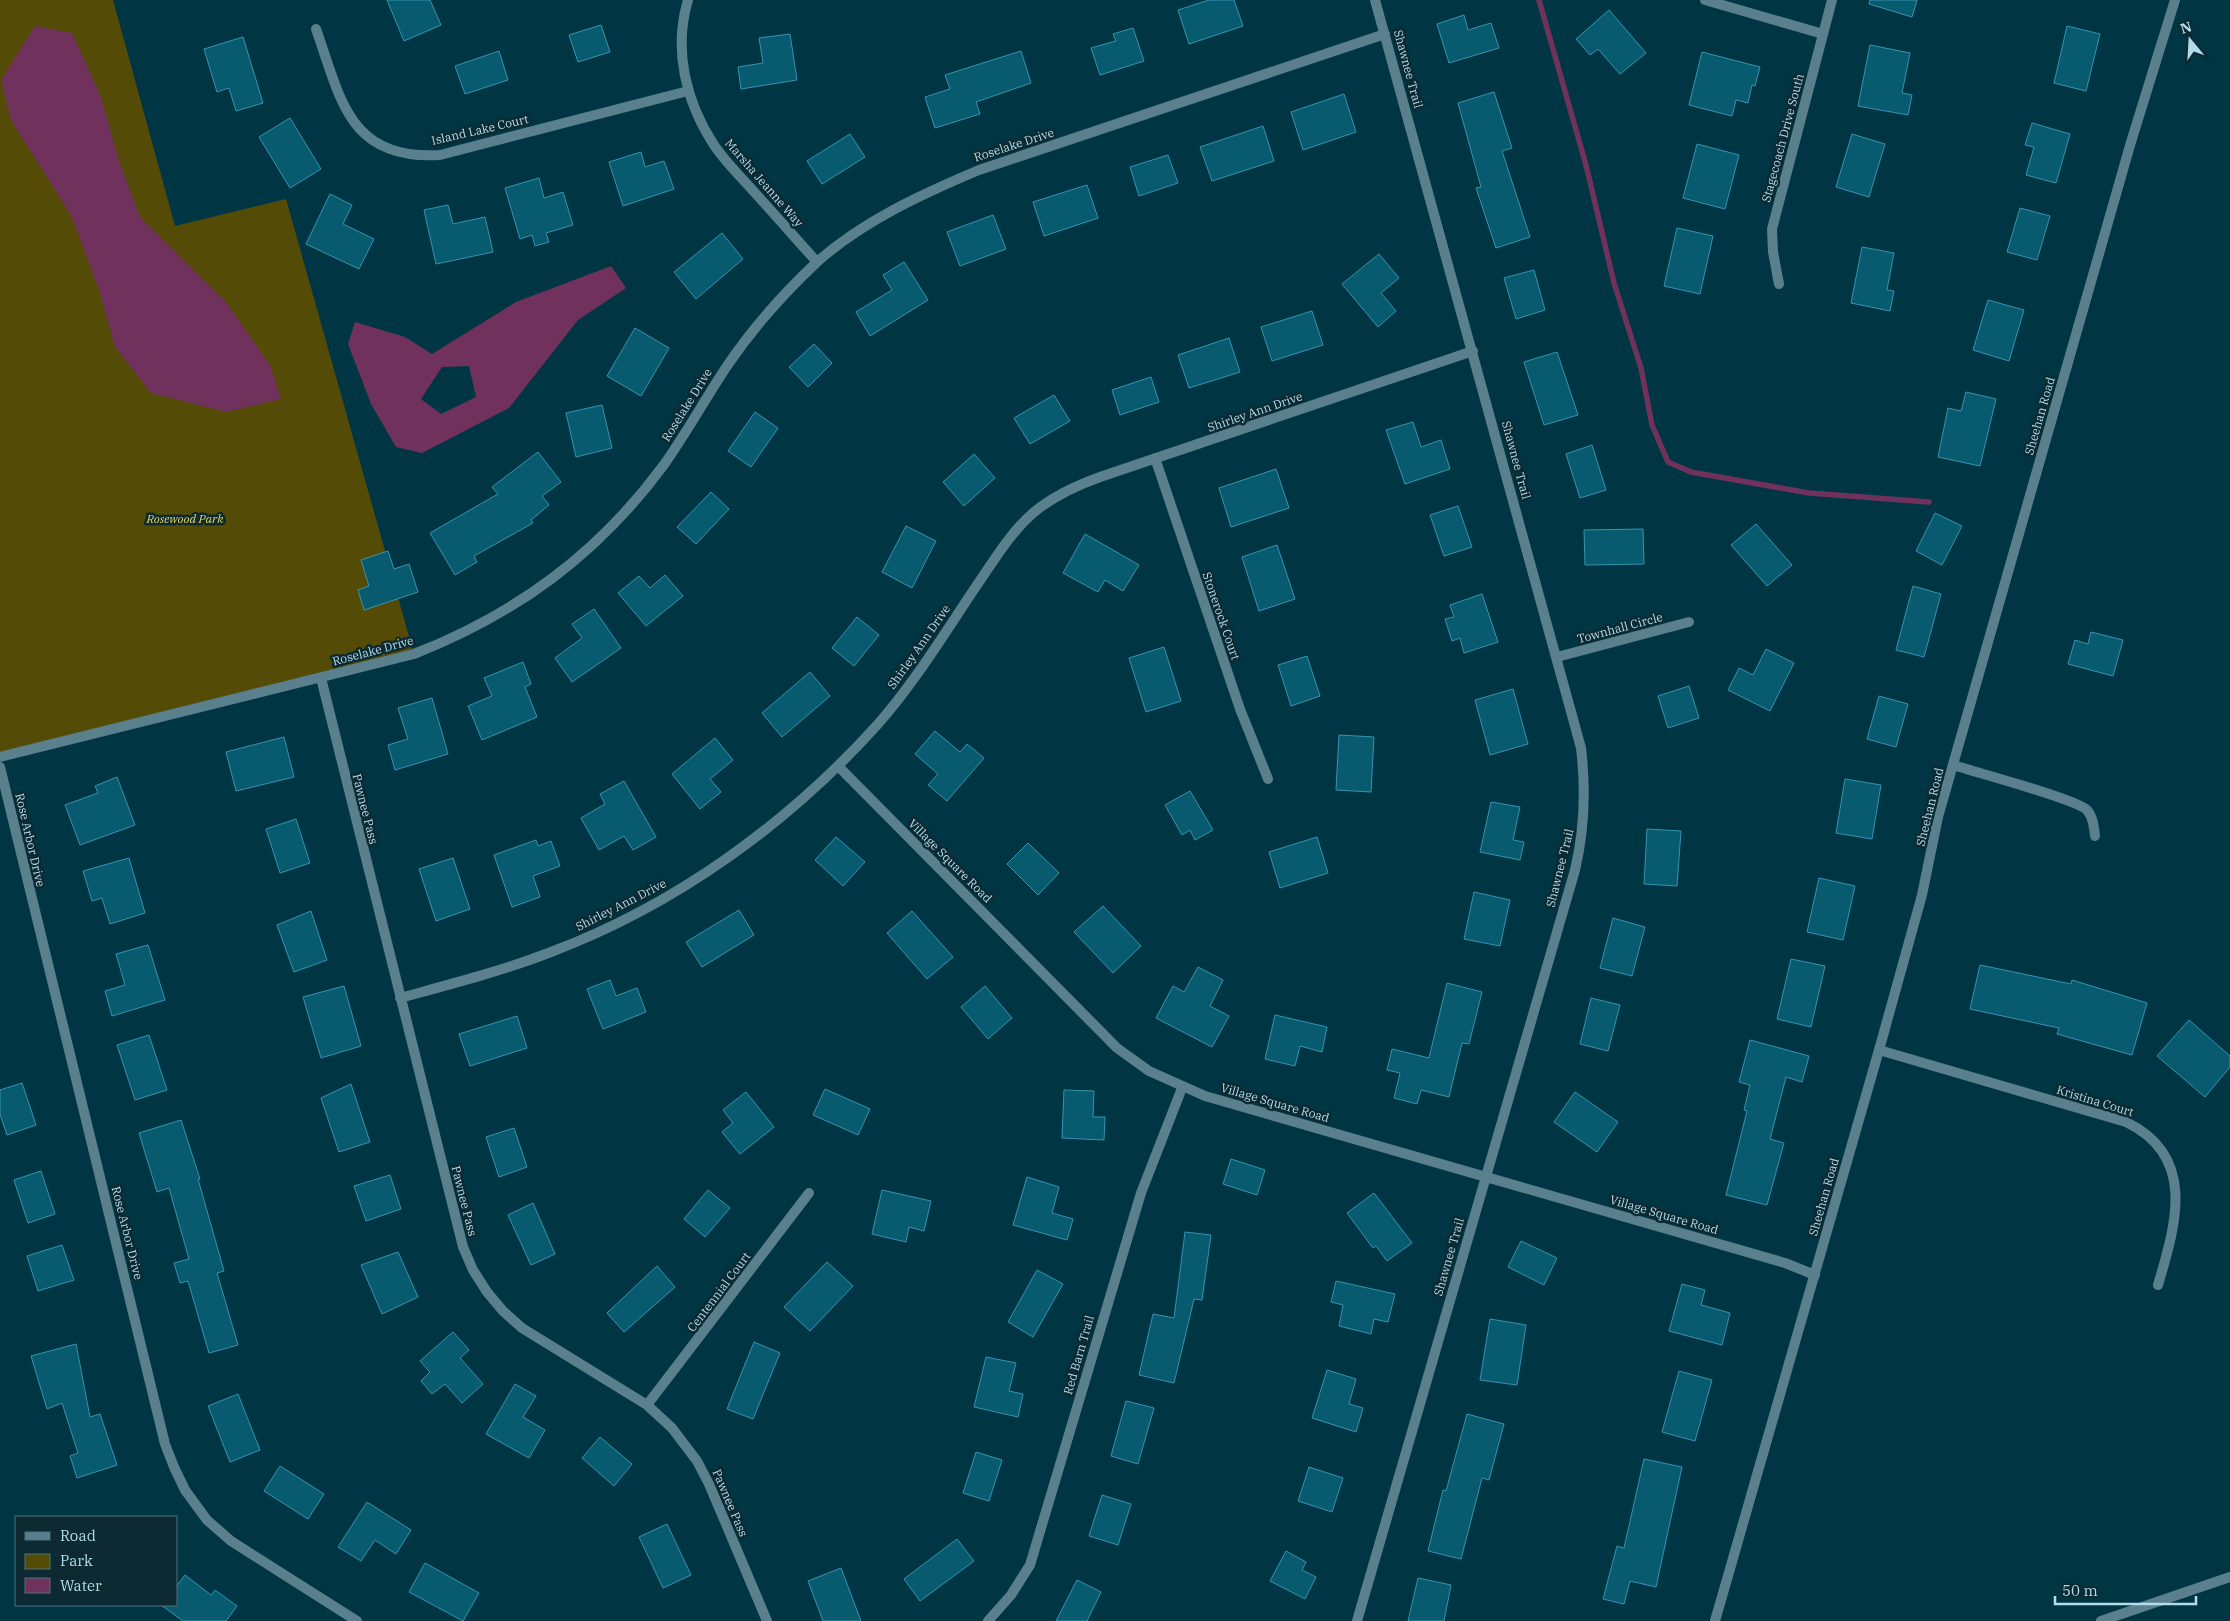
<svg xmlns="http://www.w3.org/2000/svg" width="2230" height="1621" font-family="'IBM Plex Serif',serif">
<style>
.park{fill:#544b07}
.water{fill:#70325d;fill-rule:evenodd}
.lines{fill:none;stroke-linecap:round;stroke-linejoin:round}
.stream{stroke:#70325d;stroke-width:5.5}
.building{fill:#085a6e;stroke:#3594af}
.service{stroke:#59808c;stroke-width:10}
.minor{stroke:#59808c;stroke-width:10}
.tertiary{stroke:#59808c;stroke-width:10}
.labels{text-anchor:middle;stroke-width:5;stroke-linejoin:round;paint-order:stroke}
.street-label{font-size:12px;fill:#b2dcea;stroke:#0d2a33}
.park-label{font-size:12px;font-style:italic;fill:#e6d564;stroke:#0d2a33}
</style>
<rect width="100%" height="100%" fill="#003644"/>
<!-- park -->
<path class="park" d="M0 0H113L175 226 286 199 414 654 0 757Z"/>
<!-- water -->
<path class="water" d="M35 26 72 33 101 97 119 161 140 217 225 301 270 365 281 399 226 412 151 393 115 347 99 290 72 217 11 120 1 80Z
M611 266 626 288 578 320 509 408 422 453 396 447 371 404 348 344 355 322 405 337 432 354 516 302ZM469 366 476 397 441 414 421 399 442 367Z"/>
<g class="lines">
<!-- stream -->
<path class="stream" d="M1539 0 1586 165 1614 283 1641 368 1652 425 1668 462 1691 472 1809 493 1929 502"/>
</g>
<!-- building -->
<path class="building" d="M387 0H430L441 25 404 41Z
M1209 0H1234L1243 26 1189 44 1178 10Z
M1870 0H1917L1912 17 1869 4Z
M1609 10 1646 53 1620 74 1598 49 1590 55 1576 39Z
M1464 15 1468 30 1491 23 1499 48 1449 63 1437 24Z
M601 25 610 52 578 62 569 35Z
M2067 26 2100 34 2086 91 2054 83Z
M1133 28 1144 61 1100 75 1091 48 1116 41 1113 34Z
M790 34 797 80 741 89 738 67 763 63 759 38Z
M243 37 263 103 236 111 229 88 217 92 204 49Z
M1870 45 1910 53 1902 93 1912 95 1908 115 1858 106Z
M499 51 508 80 465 94 455 66Z
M1021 51 1031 83 976 102 980 114 935 128 925 97 950 89 945 75Z
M1702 52 1760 67 1755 86 1752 85 1748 103 1736 100 1732 116 1689 105Z
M1494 92 1512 148 1502 151 1530 237 1496 248 1476 188 1481 187 1458 103Z
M1344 94 1356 132 1303 150 1291 112Z
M290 118 321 169 290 188 259 137Z
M2032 123 2070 134 2056 183 2026 175 2034 147 2025 145Z
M1263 126 1274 161 1212 181 1200 147Z
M850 134 865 157 822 184 807 161Z
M1852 134 1885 144 1869 197 1836 187Z
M1697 144 1739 155 1725 209 1683 198Z
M641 152 645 167 664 161 674 189 623 206 609 162Z
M1168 155 1178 183 1139 196 1130 167Z
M539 178 544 198 563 192 573 225 546 233 549 242 535 246 532 235 520 239 505 188Z
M1087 185 1098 218 1044 236 1033 202Z
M330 194 352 205 343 224 374 239 359 269 306 244Z
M448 205 453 224 485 217 493 252 436 264 424 210Z
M2020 208 2050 216 2037 260 2007 252Z
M993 215 1006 249 960 266 947 232Z
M1677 228 1713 236 1700 294 1664 286Z
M722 233 743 259 696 299 674 272Z
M1862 247 1894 253 1887 290 1894 291 1890 311 1851 303Z
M1379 254 1399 278 1381 293 1396 311 1378 327 1342 284Z
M904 262 928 300 870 336 856 312 892 290 883 275Z
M1534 270 1545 310 1516 319 1504 278Z
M1988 300 2024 310 2009 361 1973 350Z
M1312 311 1323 345 1272 361 1261 327Z
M635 328 669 348 641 396 607 376Z
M1229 338 1240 372 1189 388 1178 355Z
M814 344 832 363 808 387 789 367Z
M1557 352 1578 415 1544 425 1524 362Z
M1151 377 1159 402 1120 415 1112 390Z
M1966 392 1996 399 1980 466 1938 457 1948 408 1961 411Z
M1054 395 1070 421 1030 444 1014 418Z
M602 405 612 448 576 457 566 413Z
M755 412 778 428 751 467 728 451Z
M1413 422 1421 447 1441 440 1450 469 1405 484 1386 430Z
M1592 445 1606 490 1580 498 1566 454Z
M538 452 561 482 542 496 549 505 531 520 533 523 474 556 477 562 455 575 430 533 498 494 492 487Z
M974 454 995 478 964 506 943 482Z
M1276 469 1289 508 1231 527 1219 488Z
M711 492 729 509 696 544 677 527Z
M1458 506 1472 547 1444 556 1430 515Z
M1935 513 1962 526 1942 565 1916 551Z
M1756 524 1792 565 1767 586 1731 545Z
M906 526 936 541 912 588 882 572Z
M1643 529 1644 564 1585 565 1584 530Z
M1085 534 1139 565 1123 591 1105 580 1098 592 1063 573Z
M1277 545 1295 599 1259 611 1242 557Z
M388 551 394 569 409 564 418 592 364 610 358 590 369 586 361 560Z
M665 575 683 596 646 626 618 593 639 576 650 588Z
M1913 586 1941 594 1924 657 1896 650Z
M1482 594 1498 642 1464 653 1460 638 1452 641 1445 619 1454 617 1450 605Z
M594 609 621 648 572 682 555 658 582 638 572 624Z
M857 617 879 635 854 666 832 648Z
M2091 632 2123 640 2113 676 2068 664 2075 640 2088 644Z
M1164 647 1181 701 1146 712 1129 658Z
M1766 649 1794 663 1770 711 1728 690 1739 668 1753 675Z
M1307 656 1320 696 1291 706 1278 665Z
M523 662 531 684 525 687 537 717 482 740 468 706 492 696 484 678Z
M810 672 830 696 782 737 762 713Z
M1689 686 1699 718 1668 728 1658 696Z
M1513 689 1528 744 1490 755 1475 700Z
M1879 696 1908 704 1896 747 1867 739Z
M432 698 448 754 395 770 388 745 408 739 398 708Z
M935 731 960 752 967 744 984 758 947 801 928 785 938 774 915 754Z
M1339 735 1374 737 1371 792 1336 790Z
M284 737 294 777 236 791 226 752Z
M715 738 733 760 710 779 721 792 700 809 672 774Z
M117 777 135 825 80 845 65 805 98 793 95 786Z
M1845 779 1881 785 1872 839 1836 833Z
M624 781 656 837 633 850 624 836 599 850 581 818 605 804 600 794Z
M1190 791 1213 830 1195 840 1190 830 1182 835 1165 805Z
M1491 802 1520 807 1513 840 1524 842 1520 860 1480 852Z
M296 819 310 863 280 873 266 829Z
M1647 829 1681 831 1677 886 1644 884Z
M836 837 865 862 843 886 815 860Z
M1317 837 1328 873 1280 888 1269 852Z
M536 840 538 846 551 841 560 866 533 876 540 897 512 907 494 855Z
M1028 843 1059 873 1038 895 1007 864Z
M129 858 145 913 110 924 102 898 92 901 83 871Z
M453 858 470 909 436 921 419 869Z
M1819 878 1855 886 1843 940 1807 932Z
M1474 892 1510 900 1500 946 1464 939Z
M1103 906 1141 946 1113 973 1074 932Z
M739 910 754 935 702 967 686 942Z
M311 911 327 960 294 972 277 925Z
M912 911 953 957 927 979 887 933Z
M1613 918 1645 927 1632 976 1600 968Z
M148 945 165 1000 112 1016 105 991 125 985 116 954Z
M1791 959 1825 966 1811 1027 1777 1019Z
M1980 965 2071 984 2072 980 2147 1003 2132 1055 2057 1034 2059 1028 1970 1009Z
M1198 967 1223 980 1210 1006 1229 1016 1212 1047 1156 1018 1173 986 1184 992Z
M610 980 616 996 637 988 646 1012 603 1029 587 989Z
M1447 983 1482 992 1469 1044 1462 1043 1449 1097 1421 1090 1417 1104 1394 1098 1400 1073 1387 1070 1392 1049 1429 1058Z
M344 986 361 1046 321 1058 303 997Z
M985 986 1012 1018 988 1039 961 1007Z
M1591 998 1620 1005 1608 1051 1580 1044Z
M1275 1015 1327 1027 1322 1052 1300 1046 1295 1066 1265 1059Z
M517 1016 527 1048 470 1066 459 1034Z
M2189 1020 2230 1056V1067L2205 1097 2157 1056Z
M149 1035 167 1090 135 1100 117 1045Z
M1750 1040 1809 1056 1802 1082 1786 1077 1770 1139 1784 1143 1767 1205 1726 1195 1747 1111 1744 1110 1750 1085 1739 1082Z
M22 1083 36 1125 7 1135 0 1114V1090Z
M351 1084 370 1142 339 1152 321 1098Z
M825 1089 870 1109 858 1135 813 1115Z
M1064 1090 1094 1091 1093 1117H1105L1104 1140 1062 1138Z
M746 1092 774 1127 740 1154 722 1132 733 1123 723 1110Z
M1575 1092 1618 1122 1597 1152 1554 1122Z
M181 1120 200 1179H198L224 1271 217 1273 238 1345 209 1353 188 1281 180 1283 174 1263 189 1259 169 1188 157 1192 139 1133Z
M514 1128 527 1167 499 1177 486 1137Z
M1231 1159 1265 1170 1257 1195 1223 1184Z
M41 1171 55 1214 28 1223 14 1180Z
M390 1175 401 1209 366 1221 354 1186Z
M1027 1177 1059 1187 1052 1213 1073 1219 1067 1240 1013 1225Z
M708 1190 730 1208 705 1237 684 1219Z
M882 1190 931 1201 924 1231 909 1227 906 1242 872 1234Z
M1374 1193 1412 1243 1387 1261 1376 1246 1373 1248 1347 1213Z
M533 1203 555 1254 531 1265 508 1215Z
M1185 1232 1211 1235 1202 1300 1194 1299 1174 1383 1139 1375 1153 1314 1174 1318Z
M1521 1241 1557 1258 1544 1285 1508 1267Z
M62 1245 74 1280 38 1291 27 1256Z
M398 1252 418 1297 382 1314 361 1265Z
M827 1262 853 1286 810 1331 784 1307Z
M657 1266 675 1287 624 1332 607 1313Z
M1037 1270 1063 1284 1033 1337 1008 1322Z
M1336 1281 1395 1294 1388 1322 1374 1319 1371 1334 1339 1326 1343 1305 1331 1302Z
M1682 1284 1705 1290 1701 1305 1730 1313 1722 1345 1669 1331Z
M1490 1319 1526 1325 1517 1385 1480 1380Z
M453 1332 469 1350 460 1358 483 1384 462 1403 445 1384 432 1394 421 1381 430 1372 420 1361Z
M754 1342 780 1353 753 1419 727 1409Z
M76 1344 90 1417 100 1414 117 1465 77 1478 70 1456 78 1453 62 1403 47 1409 31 1356Z
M986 1357 1016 1363 1009 1391 1023 1394 1018 1417 974 1407Z
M1327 1370 1356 1379 1349 1404 1363 1408 1356 1432 1312 1418Z
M1679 1371 1712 1380 1695 1441 1662 1432Z
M515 1384 536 1396 523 1417 545 1430 529 1458 486 1434Z
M238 1394 260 1450 230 1462 208 1406Z
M1126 1401 1154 1408 1138 1464 1111 1456Z
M1467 1414 1504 1424 1489 1480 1482 1478 1461 1559 1428 1551 1443 1490 1446 1491Z
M600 1437 632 1464 614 1486 582 1458Z
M976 1452 1002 1460 989 1501 963 1493Z
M1644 1459 1682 1467 1656 1587 1630 1581 1624 1604 1603 1599 1617 1546 1624 1548Z
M280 1466 324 1494 308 1519 264 1491Z
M1309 1467 1343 1478 1332 1512 1298 1501Z
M1102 1495 1131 1504 1118 1545 1089 1536Z
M367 1502 411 1530 396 1554 375 1540 361 1561 338 1547Z
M667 1524 691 1575 663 1588 639 1537Z
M957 1539 974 1561 920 1601 904 1579Z
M1286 1551 1306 1562 1302 1570 1316 1577 1305 1599 1270 1581Z
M425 1563 479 1593 463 1621 409 1592Z
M841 1568 861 1621H823L808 1581Z
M185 1575 211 1595 215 1590 237 1606 226 1621H183L161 1605H176V1587Z
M1418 1578 1451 1585 1444 1621H1408Z
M1077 1580 1101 1592 1087 1621H1056Z"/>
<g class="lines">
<!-- service -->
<path class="service" d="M1953 765C1975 772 2076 799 2087 810 2093 817 2094 827 2095 836"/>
<!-- minor -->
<path class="minor" d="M688 0C673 50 686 102 714 145 726 163 742 178 756 194 777 217 797 240 817 262
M1705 0 1823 34
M316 29C341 99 348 160 440 155L688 91
M1779 284 1773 252 1772 229 1832 0
M1155 458 1240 709 1268 779
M1557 657 1689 622
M321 678 463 1247 473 1270 487 1292 503 1311 522 1328 647 1405 672 1428 697 1461 709 1484 767 1621
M0 757 414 654C516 614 597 555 663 466 686 434 705 399 727 366 752 329 784 293 817 262 863 221 922 194 979 170L1385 34
M838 766 1117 1048 1149 1071 1205 1096 1785 1263 1815 1275
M0 767 165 1444 174 1467 185 1490 207 1520 231 1541 357 1621
M400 998C451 984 502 971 551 952 676 905 789 823 878 724 915 682 944 634 975 588 993 562 1009 534 1033 513 1053 496 1075 486 1100 477L1473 351
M1879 1050 2126 1122C2197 1156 2176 1224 2158 1285
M647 1405 809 1193
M988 1621 1011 1595 1030 1565 1141 1193 1182 1088
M1357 1621 1575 870C1585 828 1586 790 1581 748L1375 0
M2101 1621 2230 1577"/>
<!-- tertiary -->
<path class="tertiary" d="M1715 1621 1879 1050 1922 895 1938 817 2131 142 2175 0"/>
</g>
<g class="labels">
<!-- street labels -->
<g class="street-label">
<text transform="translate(1408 69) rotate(75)" y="4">Shawnee Trail</text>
<text transform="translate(480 130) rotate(-13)" y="4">Island Lake Court</text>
<text transform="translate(1783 138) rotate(-75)" y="4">Stagecoach Drive South</text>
<text transform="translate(1014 145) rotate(-18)" y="4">Roselake Drive</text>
<text transform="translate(764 183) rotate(49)" y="4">Marsha Jeanne Way</text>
<text transform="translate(687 405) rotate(-58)" y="4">Roselake Drive</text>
<text transform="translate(1255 412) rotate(-19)" y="4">Shirley Ann Drive</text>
<text transform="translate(2040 416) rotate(-74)" y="4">Sheehan Road</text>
<text transform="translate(1516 460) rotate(75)" y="4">Shawnee Trail</text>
<text transform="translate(1221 616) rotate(71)" y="4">Stonerock Court</text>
<text transform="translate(1620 628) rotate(-15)" y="4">Townhall Circle</text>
<text transform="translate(919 647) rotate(-55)" y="4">Shirley Ann Drive</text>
<text transform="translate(373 651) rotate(-15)" y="4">Roselake Drive</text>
<text transform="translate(1930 807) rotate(-76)" y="4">Sheehan Road</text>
<text transform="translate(365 809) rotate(76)" y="4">Pawnee Pass</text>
<text transform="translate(30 840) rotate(77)" y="4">Rose Arbor Drive</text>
<text transform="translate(950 861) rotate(45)" y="4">Village Square Road</text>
<text transform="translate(1560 868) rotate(-76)" y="4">Shawnee Trail</text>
<text transform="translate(621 905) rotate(-27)" y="4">Shirley Ann Drive</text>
<text transform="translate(2095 1101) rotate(17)" y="4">Kristina Court</text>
<text transform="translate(1275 1103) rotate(16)" y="4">Village Square Road</text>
<text transform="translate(1824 1197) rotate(-74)" y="4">Sheehan Road</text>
<text transform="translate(464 1201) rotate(76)" y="4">Pawnee Pass</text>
<text transform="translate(1664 1215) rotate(16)" y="4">Village Square Road</text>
<text transform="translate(127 1233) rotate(76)" y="4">Rose Arbor Drive</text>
<text transform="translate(1449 1257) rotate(-74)" y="4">Shawnee Trail</text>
<text transform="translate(719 1292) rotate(-53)" y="4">Centennial Court</text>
<text transform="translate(1079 1355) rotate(-74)" y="4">Red Barn Trail</text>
<text transform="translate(730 1503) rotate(67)" y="4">Pawnee Pass</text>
</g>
<!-- park labels -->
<g class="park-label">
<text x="185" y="523">Rosewood Park</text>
</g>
</g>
<!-- legend -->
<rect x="15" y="1516" width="162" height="90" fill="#0d2a33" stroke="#4f717c"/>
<rect x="25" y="1532" width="25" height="8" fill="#59808c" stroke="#4f717c"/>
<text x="60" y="1541" font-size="15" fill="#b2dcea">Road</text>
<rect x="25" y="1554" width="25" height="15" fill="#544b07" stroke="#4f717c"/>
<text x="60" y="1566" font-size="15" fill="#b2dcea">Park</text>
<rect x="25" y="1578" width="25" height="15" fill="#70325d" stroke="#4f717c"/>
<text x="60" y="1591" font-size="15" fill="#b2dcea">Water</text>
<!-- north arrow -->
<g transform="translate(2190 40) rotate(342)" stroke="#0d2a33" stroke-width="4" paint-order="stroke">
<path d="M0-4L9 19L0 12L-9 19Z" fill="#b2dcea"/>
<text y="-8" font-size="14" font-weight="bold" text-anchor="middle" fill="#b2dcea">N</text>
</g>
<!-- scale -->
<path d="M2055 1596v8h141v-8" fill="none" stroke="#b2dcea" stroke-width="2.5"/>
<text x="2062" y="1596" font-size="15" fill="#b2dcea" stroke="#0d2a33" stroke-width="4" paint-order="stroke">50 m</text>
</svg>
